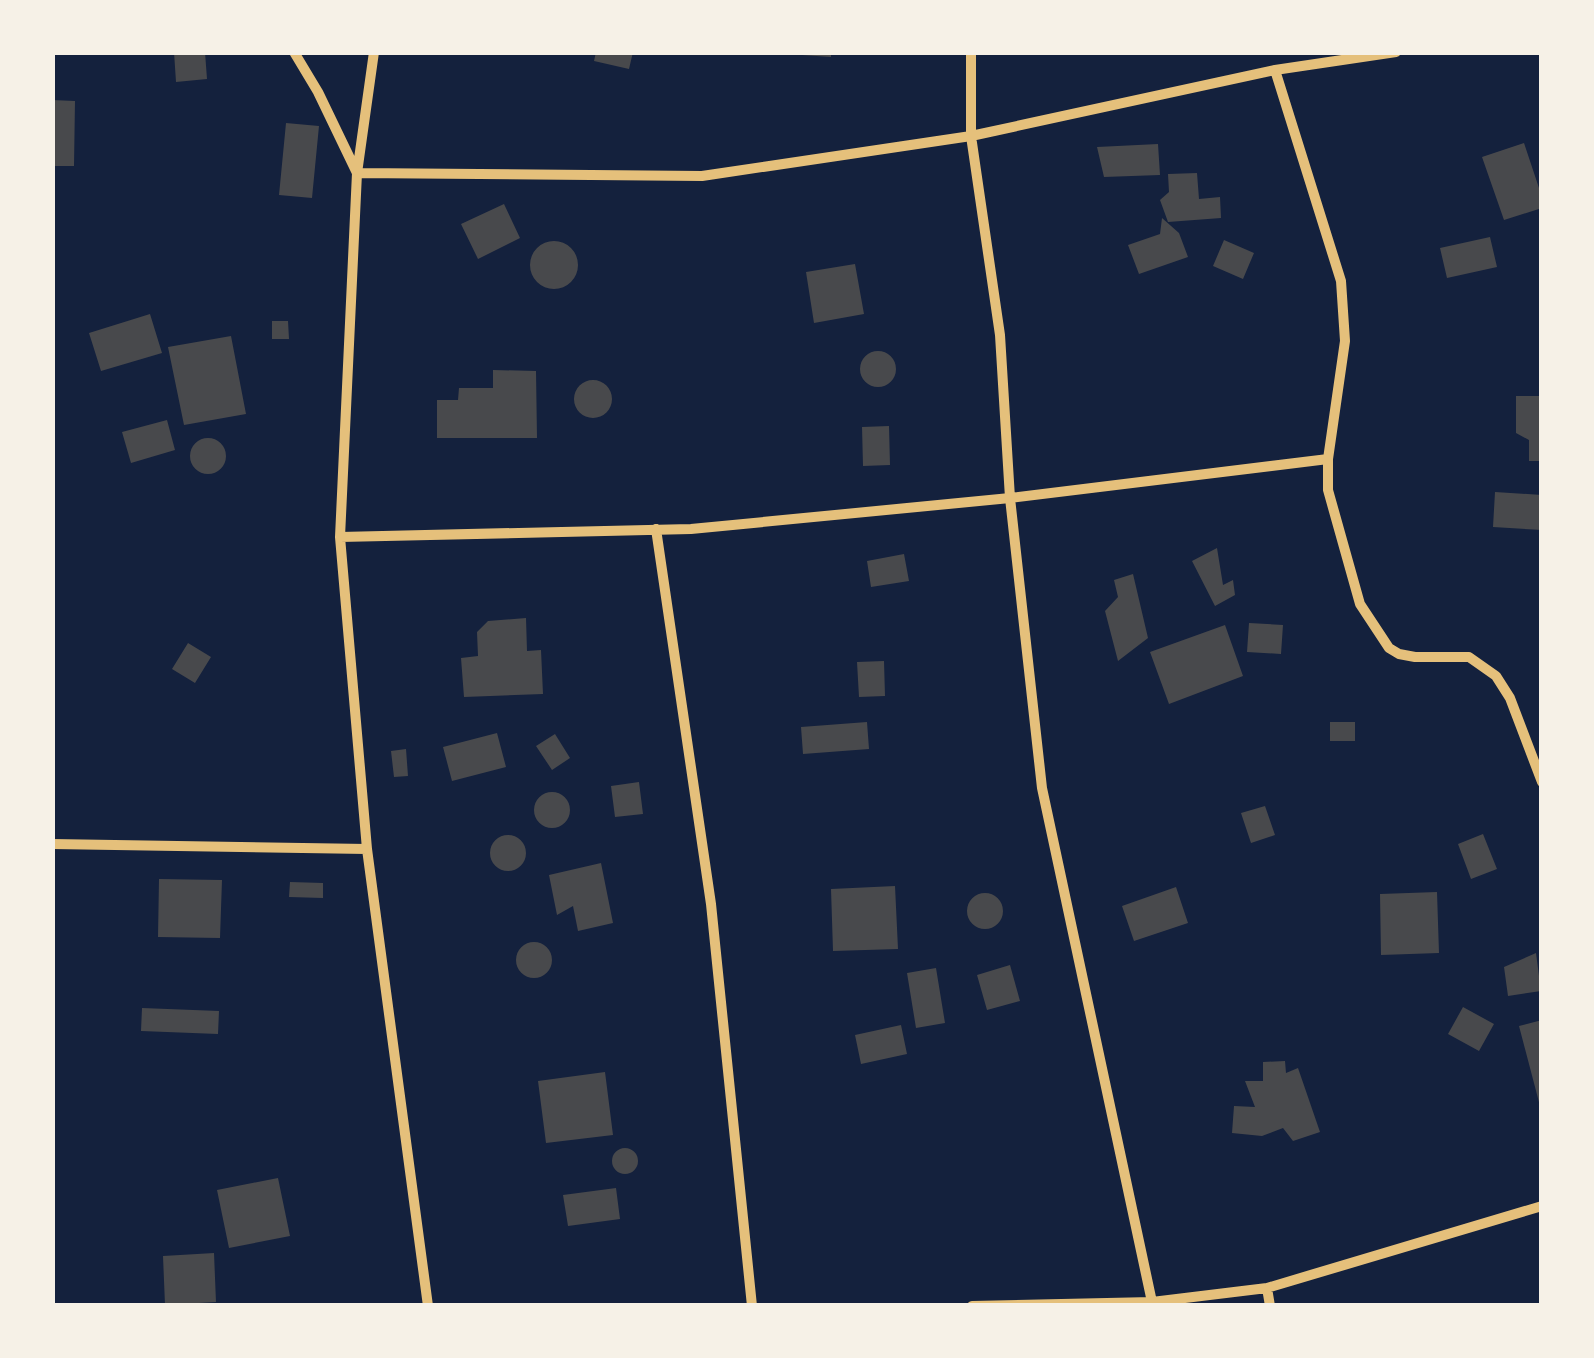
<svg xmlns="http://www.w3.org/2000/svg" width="1594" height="1358" font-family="'Roboto Condensed',sans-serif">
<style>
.building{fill:#48494c}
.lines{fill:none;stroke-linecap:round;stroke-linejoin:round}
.minor{stroke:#e5c07b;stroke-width:10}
</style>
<rect width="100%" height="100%" fill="#14213d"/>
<!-- building -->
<path class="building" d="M174 52H205L207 79 176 82Z
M596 52H633L629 69 594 61Z
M802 52H831V57L802 55Z
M52 100 75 101 74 166H52Z
M286 123 319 126 312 198 279 195Z
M1524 143 1542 197V208L1504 220 1482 157Z
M1158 144 1160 175 1104 177 1097 147Z
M1197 173 1199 199 1220 197 1221 218 1168 222 1160 200 1169 192 1168 174Z
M504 204 520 238 478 259 461 224Z
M1162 218 1179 233 1188 257 1139 274 1128 245 1160 234Z
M1490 237 1497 267 1447 278 1440 248Z
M1224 240 1254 253 1243 279 1213 266Z
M530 265a24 24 0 1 1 48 0a24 24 0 1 1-48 0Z
M855 264 864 314 814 323 806 272Z
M150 314 162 353 101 371 89 333Z
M272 321H288L289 339H272Z
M231 336 246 414 184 425 168 347Z
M860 369a18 18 0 1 1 36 0a18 18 0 1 1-36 0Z
M493 370 536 371 537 438H437V400H458L459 388H493Z
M574 399a19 19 0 1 1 38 0a19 19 0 1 1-38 0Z
M1516 396H1542V461H1529V440L1516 433Z
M167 420 175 450 131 463 122 432Z
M889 426 890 465 863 466 862 427Z
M190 456a18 18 0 1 1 36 0a18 18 0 1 1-36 0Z
M1495 492 1542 495V530L1493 527Z
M1217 548 1223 585 1233 580 1235 595 1215 606 1192 561Z
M904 554 909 581 871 587 867 561Z
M1133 574 1148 638 1118 661 1105 611 1118 597 1114 580Z
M526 618 527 651 541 650 543 694 464 697 461 658 478 656 477 632 488 621Z
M1249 623 1283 625 1281 654 1247 652Z
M1225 625 1243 676 1169 704 1150 652Z
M188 643 211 657 195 683 172 669Z
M884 661 885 696 859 697 857 662Z
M867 722 869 749 803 754 801 727Z
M1330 722H1355V741H1330Z
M497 733 506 767 452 781 443 747Z
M555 734 570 758 552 770 536 746Z
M406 749 408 776 394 777 391 751Z
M639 782 643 814 615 817 611 786Z
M534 810a18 18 0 1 1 36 0a18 18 0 1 1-36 0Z
M1265 806 1275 835 1251 843 1241 813Z
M1483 834 1497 869 1471 879 1458 844Z
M490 853a18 18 0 1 1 36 0a18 18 0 1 1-36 0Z
M601 863 613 923 578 931 573 906 557 915 549 875Z
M159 879 222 880 220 938 158 937Z
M290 882 323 883V898L289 897Z
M895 886 898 949 833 951 831 889Z
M1176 887 1188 923 1134 941 1122 906Z
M1437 892 1439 953 1381 955 1380 894Z
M967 911a18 18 0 1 1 36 0a18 18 0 1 1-36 0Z
M516 960a18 18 0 1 1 36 0a18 18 0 1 1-36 0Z
M1536 953 1541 991 1508 996 1504 967Z
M1010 965 1020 1001 987 1010 977 975Z
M936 968 945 1023 916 1028 907 973Z
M1463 1007 1494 1024 1479 1051 1448 1034Z
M142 1008 219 1011 218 1034 141 1031Z
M1542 1020V1106H1540L1519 1026Z
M901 1025 907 1054 861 1064 855 1035Z
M1285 1061 1286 1073 1298 1068 1320 1132 1293 1141 1283 1128 1262 1136 1232 1133 1234 1106 1255 1107 1245 1081H1263V1062Z
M605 1072 613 1135 546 1143 538 1081Z
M612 1161a13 13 0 1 1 26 0a13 13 0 1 1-26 0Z
M278 1178 290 1236 229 1248 217 1190Z
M616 1188 620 1219 568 1226 563 1195Z
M214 1253 216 1302 165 1305 163 1256Z"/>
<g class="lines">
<!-- minor -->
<path class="minor" d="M294 52 318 92 357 173 702 176 971 136 1275 70 1396 52
M374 52 357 173 340 537 367 849 428 1306
M971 52V136L1000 335 1010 498 1042 788 1152 1302
M1275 70 1341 281 1345 341 1328 459V490L1360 604 1389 648 1399 654 1415 657H1469L1496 676 1510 698 1542 782
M656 529 711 904 752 1306
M340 537 691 529 1010 498 1328 459
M52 844 367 849
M1267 1288 1270 1306
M972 1306 1152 1302 1267 1288 1542 1206"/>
</g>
<!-- border -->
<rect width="1594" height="1358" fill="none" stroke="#f6f1e7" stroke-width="110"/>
</svg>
